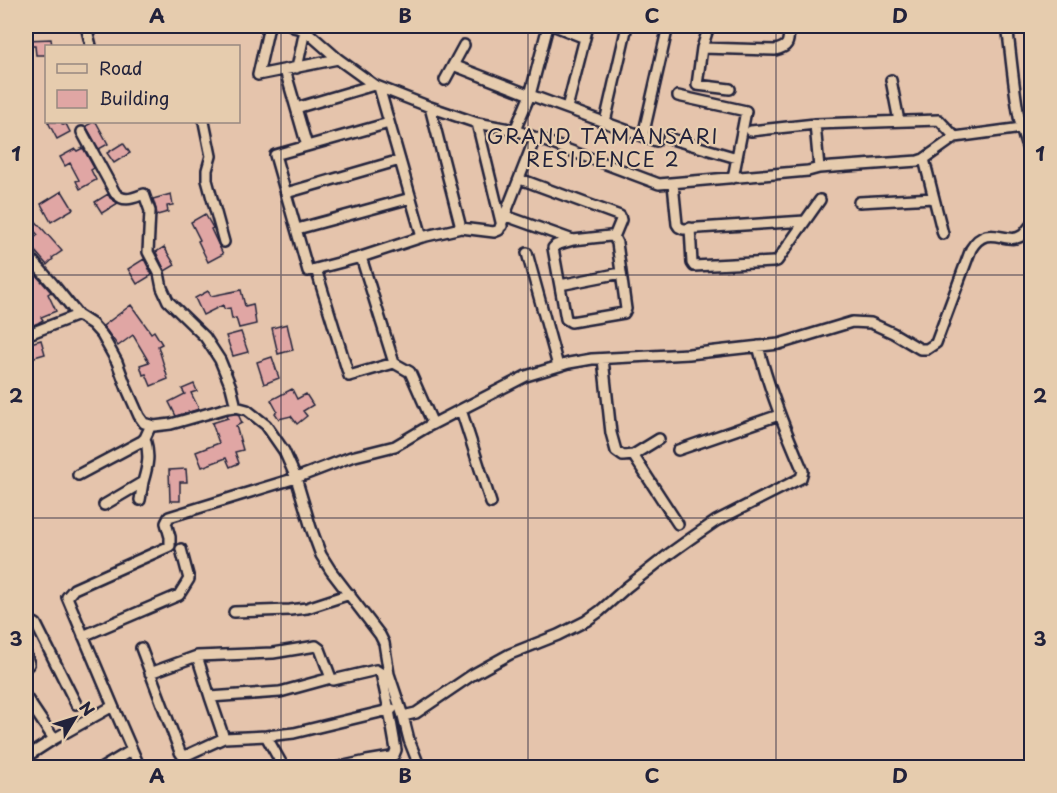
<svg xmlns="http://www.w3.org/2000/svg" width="1057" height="793" font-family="'Playpen Sans',sans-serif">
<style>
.building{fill:#e0a6a4;stroke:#22223b;stroke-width:1.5}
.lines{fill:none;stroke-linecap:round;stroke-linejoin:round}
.minor-casing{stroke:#22223b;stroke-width:14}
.minor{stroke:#e6ccae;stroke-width:9}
.grid{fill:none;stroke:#22223b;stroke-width:1.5;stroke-opacity:0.55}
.labels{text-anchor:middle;stroke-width:4.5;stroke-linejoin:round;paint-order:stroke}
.neighbourhood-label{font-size:20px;letter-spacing:1.5px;fill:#22223b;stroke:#e6ccae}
.neatline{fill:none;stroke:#22223b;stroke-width:2}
.grid-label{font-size:20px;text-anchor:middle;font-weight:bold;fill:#22223b}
</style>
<rect width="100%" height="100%" fill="#e5c4ac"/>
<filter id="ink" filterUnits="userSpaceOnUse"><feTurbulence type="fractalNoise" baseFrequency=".0167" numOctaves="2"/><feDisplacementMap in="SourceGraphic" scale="12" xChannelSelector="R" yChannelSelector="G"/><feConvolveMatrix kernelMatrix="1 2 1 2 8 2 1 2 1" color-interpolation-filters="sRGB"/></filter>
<g filter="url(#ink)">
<!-- building -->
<path class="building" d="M51 39 52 46H46V55H36L35 46H27V40Z
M48 122H61L63 125 66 124 70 132 57 139Z
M93 122H96L108 144 99 149 86 126Z
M123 143 130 153 114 163 107 153Z
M83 148 94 168 91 170 96 180 80 189 76 181 79 180 70 163 65 166 60 157 75 149 77 151Z
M62 191 73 209 51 222 41 204Z
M108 194 110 198 118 203 102 213 95 202Z
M171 194 173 205 167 206 168 212 157 215 156 209 153 199Z
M205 214 213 228 211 229 218 244 223 254 208 262 198 241 200 240 191 222Z
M32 217 62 251 52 258 53 259 47 265 28 243 38 235 26 222Z
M164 247 175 265 165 271 156 252Z
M144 259 152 275 137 284 128 269Z
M34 273 51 292 48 294 56 311 41 317 43 320 38 323 26 328V279Z
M241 290 245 306 253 304 256 324 239 328 236 318 232 319 230 308 224 309 223 305 203 315 195 298 208 291 211 296Z
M131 305 151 333 154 331 162 344 158 346 168 379 151 386 146 374 143 375 140 365 149 362 133 335 118 346 103 326Z
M287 324 293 350 278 354 272 328Z
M241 332 248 352 233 356 226 336Z
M41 340 45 354 31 358 27 344Z
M272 357 279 378 264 384 257 362Z
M194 384 197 391 191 393 199 409 176 416 169 402 185 394 182 389Z
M292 389 297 399 306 394 313 405 303 411 307 416 297 424 291 416 279 419 275 413 277 411 271 400Z
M235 414H238L242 423 236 426 243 450 235 452 239 463 230 467 226 458 202 467 196 452 219 443 212 423 228 418 227 416 229 415Z
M186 469 187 482H180V501H170L169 470Z"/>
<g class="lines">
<defs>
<path id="minor" d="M86 26 91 46
M269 26 258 75 338 59
M548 26 530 95 656 141
M555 26 585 38
M709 26 702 48 775 50C791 47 788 40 789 26
M1007 26C1011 50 1017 141 1032 155
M293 27 305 30 338 59 374 85 379 87
M702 48 697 85 730 89
M453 65 530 95 515 130
M297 68 305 30
M285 70 307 146
M445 80 464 45
M891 80 899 121
M678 96 746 111 733 178
M430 107 461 228
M296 108 374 85
M567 108 588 26
M204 122 211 156 207 170V180L224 242
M605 122 627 26
M389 123 275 155 308 271 361 257 422 237 461 228 494 232 499 230 535 138
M477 123 502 226
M815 124 819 168
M751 131 815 124 939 120 955 137
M82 132 115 193C124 203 133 198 144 194L150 211 148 252 159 273 162 288 168 301 205 337 220 360 231 387 236 407
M643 136 668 26
M668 138 737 158
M924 159 943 234
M520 179 620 216 621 220 614 237
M673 184 677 224 679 227 683 229 805 221
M286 193 400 160
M859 202 934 198
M506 216 573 240 610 236 614 237 617 243 626 309 624 313 571 322 566 319 553 248 556 245 573 240
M690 228 692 263 694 266 773 262 777 261 820 200
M297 229 411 198
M422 237 379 87 430 107 477 123 515 130 659 184 808 171 819 168 918 161 924 159 955 137 1022 128
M26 253 53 284 78 315 92 324 102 335 117 362 127 389 139 416 144 423 154 426 171 424 227 408 236 407 247 410 266 425 284 451 296 478 311 528 321 555 331 571 380 635 384 643 389 674 403 716 409 740 420 768
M527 253 558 366
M361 257 394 363 410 372 433 424
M316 269 349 376 394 363
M560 285 621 273
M26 335 78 315
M603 359 611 433 616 451 623 456 633 455 678 524
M461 410 491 503
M678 450 779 415
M633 455 659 439
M78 475 142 441 145 438 151 425
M140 500 143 482
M104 505 143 482C148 465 150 455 145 438
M234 612 290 610 307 608 350 594
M26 624 32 622 36 624 76 704
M83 636 179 595 189 579 181 549
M141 648 180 752 182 755H187L224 738 266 736 294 733 389 710 396 750 394 755 391 757 367 761V768
M26 654 29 664 26 667
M197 656 210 697 280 692 331 678
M150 673 197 656 273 653 316 646 320 649 331 678 333 680 376 670 381 673 389 710 392 709
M26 697 54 739
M210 697 224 738
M113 706 140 768
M403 716 416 713 472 675 510 654 558 635 586 621 600 611 627 587 669 554 690 539 716 521 801 478 803 471C785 430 769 390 758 346
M266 736 284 768
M26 757 54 739 113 706 67 597 74 589 170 546V537L166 523 169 517 296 478 351 457 395 446 427 427 526 376 569 363 592 359 689 354 779 344 852 322 871 323 893 333 920 349H927L936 343 971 249C988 221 1006 247 1023 235 1026 232 1029 227 1032 224
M102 768 132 750
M335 768 367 761"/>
</defs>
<!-- minor casing -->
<use href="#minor" class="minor-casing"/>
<!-- minor -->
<use href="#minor" class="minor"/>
</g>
</g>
<!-- grid -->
<path class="grid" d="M281 26V768M528 26V768M776 26V768M26 275H1032M26 518H1032"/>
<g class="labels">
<!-- neighbourhood labels -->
<g class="neighbourhood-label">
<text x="603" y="144">GRAND TAMANSARI<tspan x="603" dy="23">RESIDENCE 2</tspan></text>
</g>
</g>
<!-- margin -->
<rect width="1057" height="793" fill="none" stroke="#e6ccae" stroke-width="66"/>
<!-- legend -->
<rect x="45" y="45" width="195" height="78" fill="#e6ccae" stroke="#988880" stroke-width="1.5"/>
<rect x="57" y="64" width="30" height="9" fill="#e6ccae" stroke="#988880" stroke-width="1.5"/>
<text x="99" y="75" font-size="18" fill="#22223b">Road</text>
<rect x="57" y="90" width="30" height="18" fill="#e0a6a4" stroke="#988880" stroke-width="1.5"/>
<text x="99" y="105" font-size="18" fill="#22223b">Building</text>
<!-- north arrow -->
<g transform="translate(75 718) rotate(52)" stroke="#e6ccae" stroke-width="4.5" paint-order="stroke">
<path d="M0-4.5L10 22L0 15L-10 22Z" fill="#22223b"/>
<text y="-9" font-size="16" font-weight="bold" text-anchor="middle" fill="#22223b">N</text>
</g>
<rect x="33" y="33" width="991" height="727" class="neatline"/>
<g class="grid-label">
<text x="157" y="23">A</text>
<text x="405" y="23">B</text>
<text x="652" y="23">C</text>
<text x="900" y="23">D</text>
<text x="16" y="161">1</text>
<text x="1040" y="161">1</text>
<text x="16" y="403">2</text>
<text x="1040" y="403">2</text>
<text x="16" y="646">3</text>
<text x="1040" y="646">3</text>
<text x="157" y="783">A</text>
<text x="405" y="783">B</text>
<text x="652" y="783">C</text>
<text x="900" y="783">D</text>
</g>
</svg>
